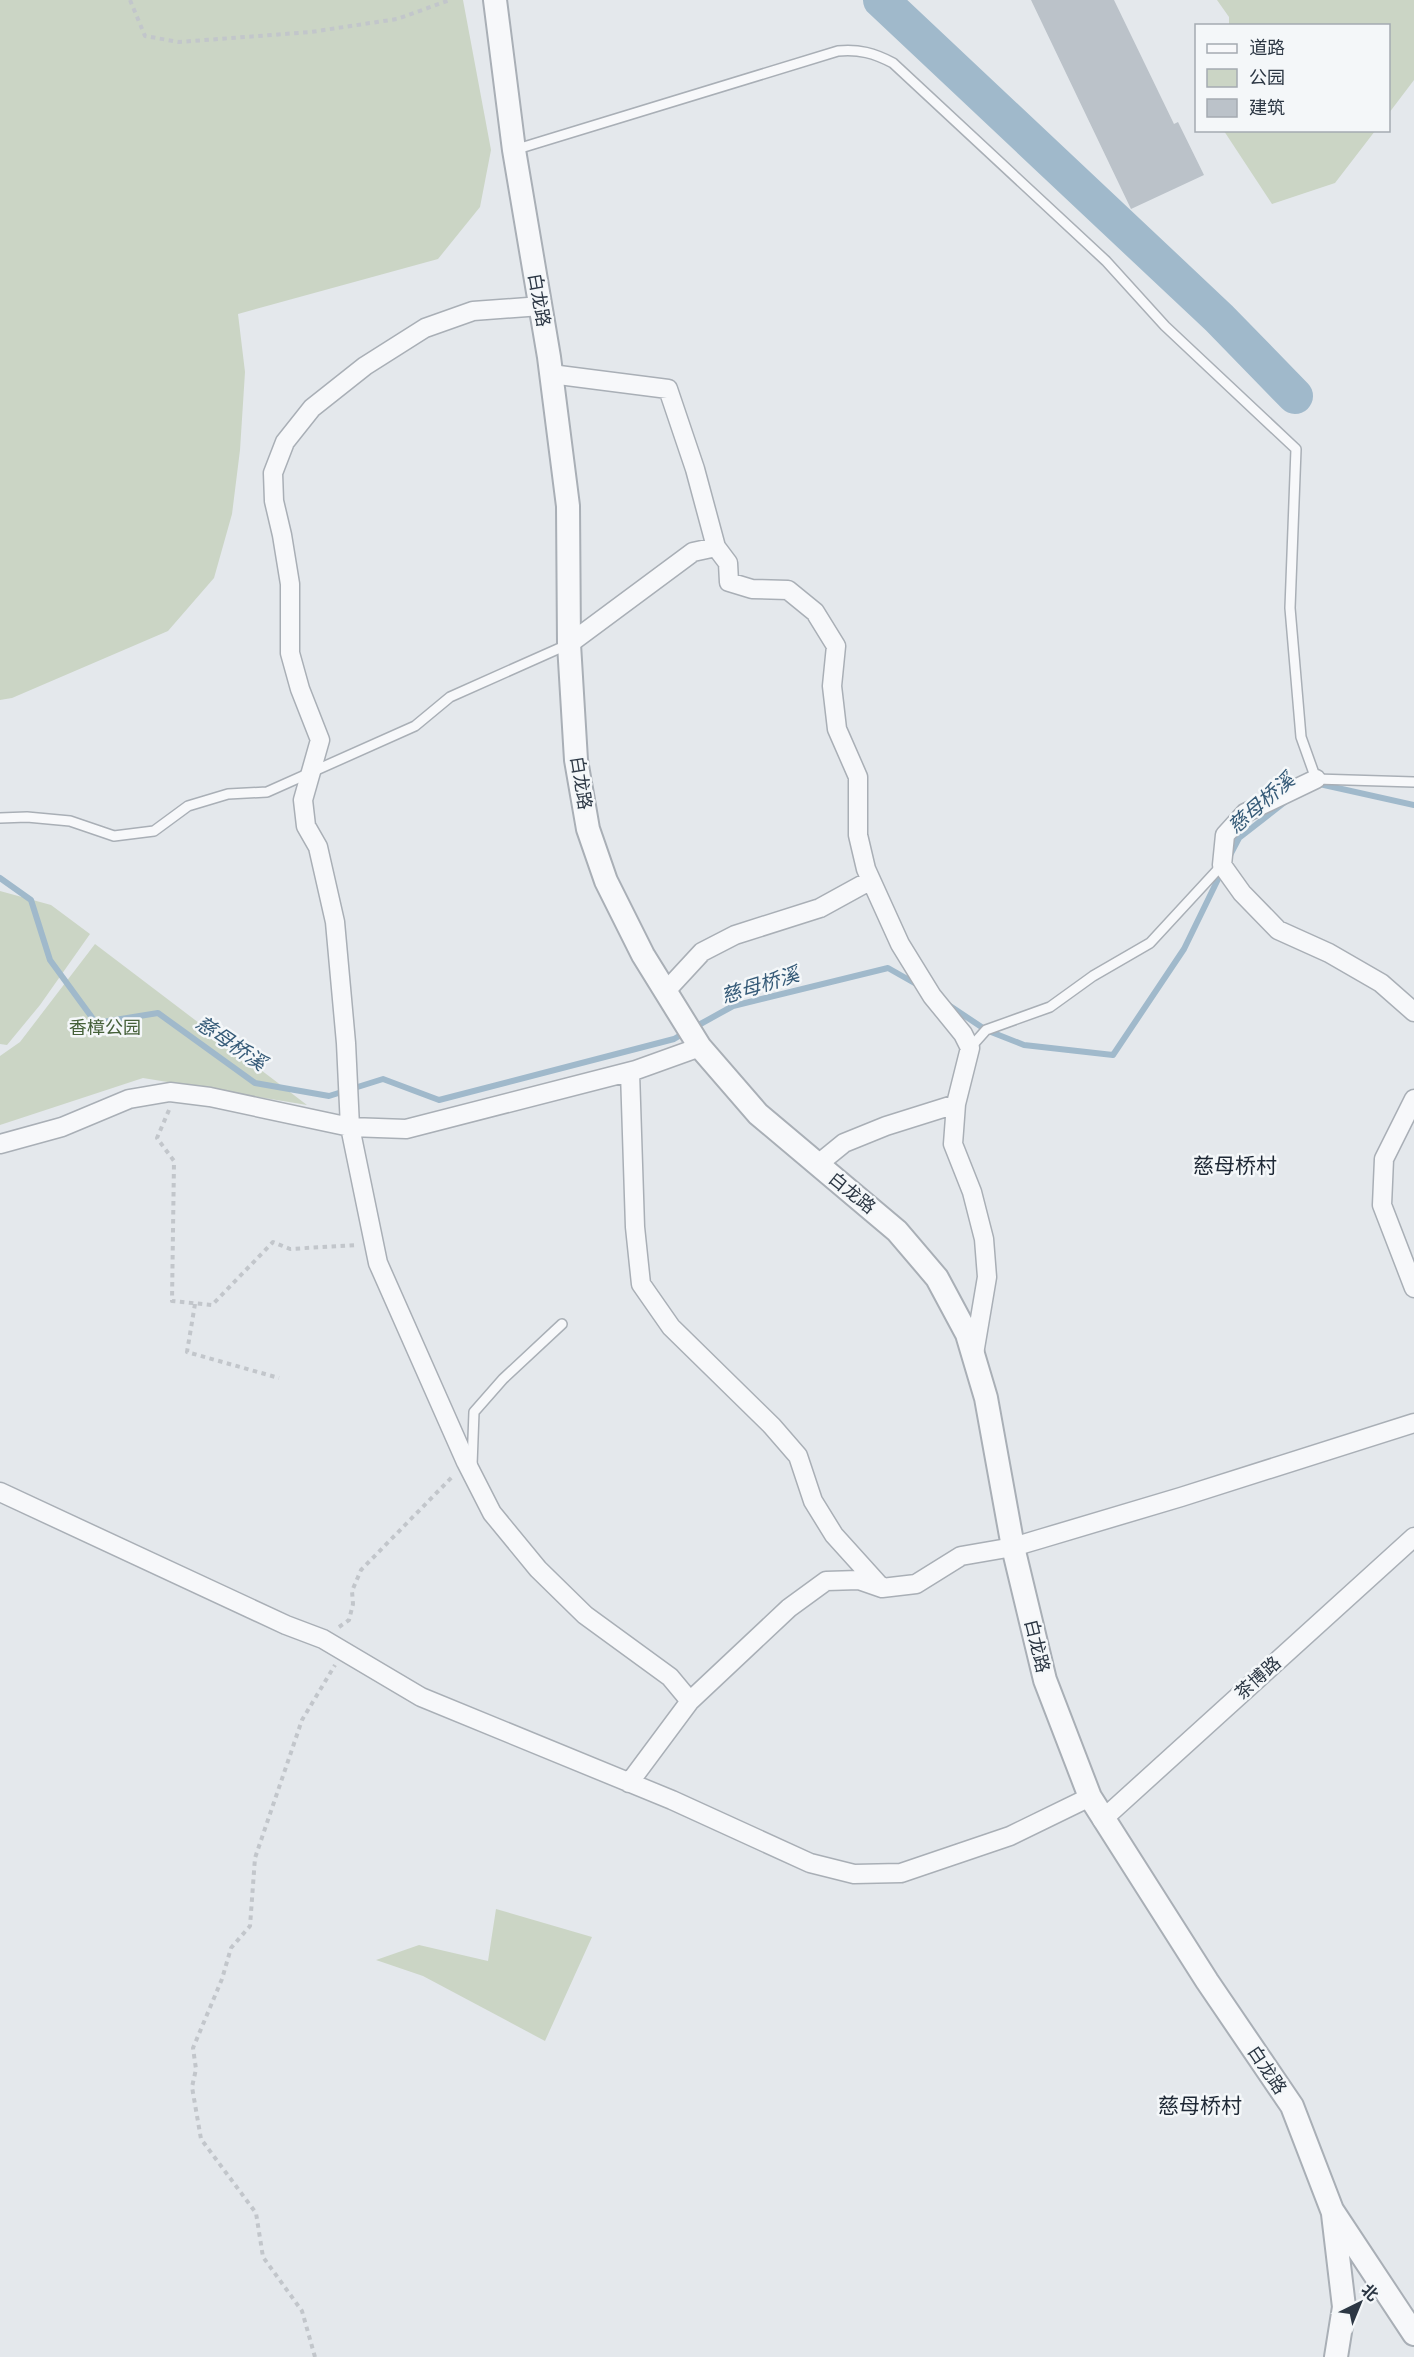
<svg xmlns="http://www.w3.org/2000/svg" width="1414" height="2357" font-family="Roboto,'Noto Sans SC',sans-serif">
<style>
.green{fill:#cbd5c5}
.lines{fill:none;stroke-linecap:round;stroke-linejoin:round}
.stream{stroke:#a0b9cb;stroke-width:6}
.river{stroke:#a0b9cb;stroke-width:36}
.building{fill:#bbc2c9}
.service-casing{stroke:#a9afb6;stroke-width:12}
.minor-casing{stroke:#a9afb6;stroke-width:21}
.tertiary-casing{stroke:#a9afb6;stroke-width:26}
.path{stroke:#c2c6cb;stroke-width:4;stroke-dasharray:4.5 4.5;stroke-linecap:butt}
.service{stroke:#f7f8fa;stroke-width:9}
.minor{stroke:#f7f8fa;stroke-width:18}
.tertiary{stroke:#f7f8fa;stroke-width:22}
.labels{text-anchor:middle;stroke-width:5;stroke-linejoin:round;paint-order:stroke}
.street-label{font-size:18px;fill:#2c3744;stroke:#f4f7f9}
.park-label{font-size:18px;fill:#456039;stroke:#f4f7f9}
.water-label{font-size:20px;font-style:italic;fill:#365b78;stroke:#f4f7f9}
.quarter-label{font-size:21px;fill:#1e2835;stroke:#f4f7f9}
</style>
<rect width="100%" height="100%" fill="#e4e8ec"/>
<!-- green -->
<path class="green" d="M0 0H463L491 150 480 207 438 259 238 314 245 372 240 450 232 514 214 578 168 631 12 698 0 700Z
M1217 0H1414V80L1389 113 1388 26 1229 25V17Z
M1224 131H1375L1335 183 1272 204Z
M0 891 51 905 90 934 40 1005 7 1045 0 1044Z
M95 944 307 1105 143 1078 0 1125V1056L20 1042Z
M496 1909 592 1937 545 2041 423 1976 376 1960 419 1945 488 1961Z"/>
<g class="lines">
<!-- stream -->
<path class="stream" d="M1315 783 1414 805
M1229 857 1239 838 1285 802
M0 878 31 900 50 960 96 1023 158 1013 255 1083 329 1096 383 1079 439 1100 674 1039 686 1032
M947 1004 986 1030 1024 1045 1113 1055 1184 949 1222 871
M695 1027 733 1006 888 968 918 985"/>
<!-- river -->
<path class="river" d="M881 0 1219 318 1295 396"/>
</g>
<!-- building -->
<path class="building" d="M1031 0H1114L1174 124 1178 122 1204 175 1131 209Z"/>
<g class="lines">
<defs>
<path id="service" d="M514 150 838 51C859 49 874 53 893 63L1106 261 1165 326 1296 449 1290 608 1301 737 1316 779 1414 782
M0 818 27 817 70 821 114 836 154 831 188 806 228 794 267 792 415 726 450 697 569 644
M970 1048 986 1030 1050 1007 1093 976 1150 943 1222 865
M472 1465 474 1412 503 1379 562 1324"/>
<path id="minor" d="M541 306 473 311 425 328 365 366 312 408 285 442 273 473 274 501 282 535 290 584V653L300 689 320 740 303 800 306 826 318 847 335 922 346 1043 350 1127 378 1263 466 1462 492 1513 538 1569 585 1615 670 1677 690 1701
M551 374 668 389 695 469 716 547
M569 644 693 552 716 547 728 563 729 582 752 589 788 590 815 612 836 646 832 686 837 729 858 777V835L866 869 900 944 932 996 963 1034 970 1048 956 1104 953 1144 972 1192 984 1239 987 1277 974 1354
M1316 779 1245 813 1225 835 1222 865 1242 893 1278 930 1329 953 1381 983 1414 1012
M665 992 702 952 735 935 820 908 871 880
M630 1072 635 1227 641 1284 671 1327 772 1426 798 1456 813 1501 834 1535 881 1587
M1414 1099 1384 1159 1382 1205 1414 1288
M0 1144 62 1127 129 1099 170 1092 210 1097 350 1127 406 1129 636 1070 700 1047
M817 1165 844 1143 886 1126 956 1104
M0 1492 286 1625 323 1639 421 1697 672 1800 810 1863 854 1874 901 1873 1010 1836 1090 1797
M629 1783 690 1701 789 1608 826 1581 859 1580 882 1588 916 1584 961 1556 1013 1547 1040 1539 1181 1497 1414 1423
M1102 1820 1414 1537"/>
<path id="tertiary" d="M495 0 514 150 549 357 568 506 569 644 576 760 588 829 606 881 643 955 700 1047 758 1114 897 1231 937 1278 967 1334 986 1398 1013 1547 1045 1680 1090 1797 1207 1981 1292 2106 1332 2210 1414 2334
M1333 2214 1344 2307 1336 2357"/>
</defs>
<!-- service casing -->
<use href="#service" class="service-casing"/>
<!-- minor casing -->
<use href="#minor" class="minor-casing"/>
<!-- tertiary casing -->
<use href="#tertiary" class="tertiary-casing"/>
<!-- path -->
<path class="path" d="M130 0 145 36 179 42 311 32 397 19 450 0
M169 1110 157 1138 174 1161 172 1301 212 1305 273 1242 290 1249 357 1245
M195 1304 187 1352 279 1378
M339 1627 349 1620 353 1604 352 1591 361 1570 453 1476
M315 2357 302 2311 263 2257 256 2213 201 2139 192 2087 196 2069 193 2048 222 1979 231 1948 250 1926 255 1858 302 1720 335 1665"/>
<!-- service -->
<use href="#service" class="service"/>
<!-- minor -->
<use href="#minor" class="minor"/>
<!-- tertiary -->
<use href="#tertiary" class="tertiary"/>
</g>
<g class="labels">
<!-- street labels -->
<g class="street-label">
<text transform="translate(539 300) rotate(80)" y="6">白龙路</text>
<text transform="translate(581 783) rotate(81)" y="6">白龙路</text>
<text transform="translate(852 1193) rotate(39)" y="6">白龙路</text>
<text transform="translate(1037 1646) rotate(76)" y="6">白龙路</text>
<text transform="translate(1258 1678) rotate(-42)" y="6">茶博路</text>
<text transform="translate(1267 2070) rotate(56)" y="6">白龙路</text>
</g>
<!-- park labels -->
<g class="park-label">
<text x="105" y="1034">香樟公园</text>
</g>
<!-- water labels -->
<g class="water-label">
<text transform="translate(1261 803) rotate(-41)" y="7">慈母桥溪</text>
<text transform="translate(760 985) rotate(-17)" y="7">慈母桥溪</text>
<text transform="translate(231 1043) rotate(34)" y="7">慈母桥溪</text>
</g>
<!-- quarter labels -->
<g class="quarter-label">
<text x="1235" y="1173">慈母桥村</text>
<text x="1200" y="2113">慈母桥村</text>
</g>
</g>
<!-- legend -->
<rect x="1195" y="24" width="195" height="108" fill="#f4f7f9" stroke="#a4aab1" stroke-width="1.5"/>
<rect x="1207" y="44" width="30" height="9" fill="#f7f8fa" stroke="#a4aab1" stroke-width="1.5"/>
<text x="1249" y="54" font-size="18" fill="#2c3744">道路</text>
<rect x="1207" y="69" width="30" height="18" fill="#cbd5c5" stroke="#a4aab1" stroke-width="1.5"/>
<text x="1249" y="84" font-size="18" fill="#2c3744">公园</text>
<rect x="1207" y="99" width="30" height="18" fill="#bbc2c9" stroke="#a4aab1" stroke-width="1.5"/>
<text x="1249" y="114" font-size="18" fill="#2c3744">建筑</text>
<!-- north arrow -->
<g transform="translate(1360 2303) rotate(43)" stroke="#f4f7f9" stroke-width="4.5" paint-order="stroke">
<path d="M0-4.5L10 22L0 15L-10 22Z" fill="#2c3744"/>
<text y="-9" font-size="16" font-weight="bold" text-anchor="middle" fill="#2c3744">北</text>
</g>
</svg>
